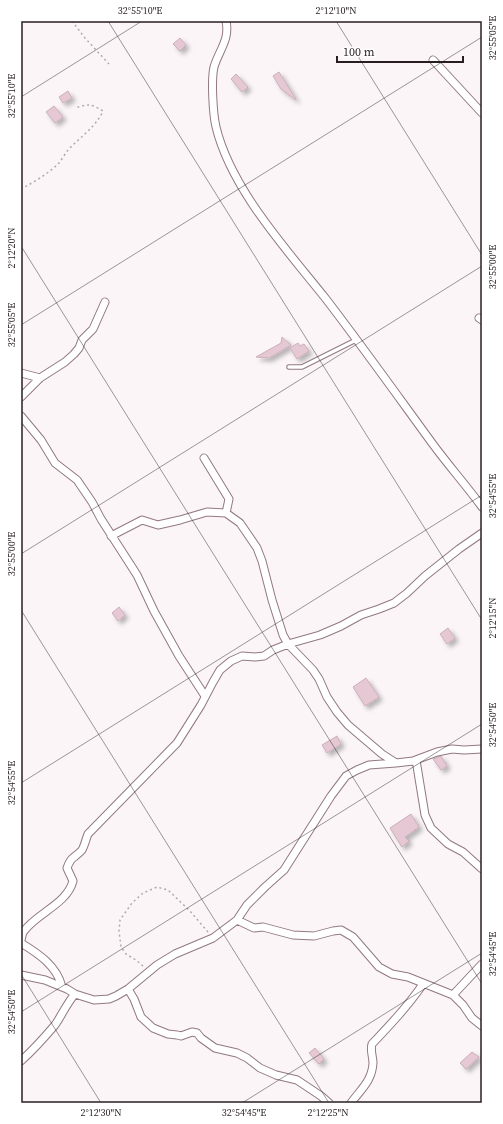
<svg xmlns="http://www.w3.org/2000/svg" width="503" height="1124" font-family="'Source Serif 4',serif">
<style>
.building{fill:#e5c8d3;stroke:#cbafb8;filter:url(#shadow)}
.lines{fill:none;stroke-linecap:round;stroke-linejoin:round}
.service-casing{stroke:#927882;stroke-width:5.5}
.minor-casing{stroke:#927882;stroke-width:9}
.path{stroke:#b1aaac;stroke-width:1.5;stroke-dasharray:2 3;stroke-linecap:butt}
.service{stroke:#fff;stroke-width:3.5}
.minor{stroke:#fff;stroke-width:7}
.ticks{fill:none;stroke:#281e22;stroke-width:1;stroke-opacity:0.45}
.neatline{fill:none;stroke:#281e22;stroke-width:1.5}
.ticks-label{font-size:10px;text-anchor:middle;fill:#281e22}
</style>
<defs>
<filter id="shadow"><feDropShadow dx="3.5" dy="3.5" stdDeviation="2" flood-color="#0004"/></filter>
</defs>
<rect width="100%" height="100%" fill="#fbf5f7"/>
<!-- building -->
<path class="building" d="M180 38 186 45 180 51 173 44Z
M279 72 296 99V100L281 89 273 76Z
M236 74 248 87 242 92 231 79Z
M68 91 72 98 63 103 59 97Z
M54 106 63 117 55 123 46 112Z
M282 337 291 345 269 358 256 357 281 343Z
M298 343 300 346 304 344 309 351 297 359 290 348Z
M119 607 125 615 118 621 112 613Z
M448 628 455 638 447 644 440 634Z
M366 678 379 697 365 706 353 687Z
M337 736 341 744 327 753 322 745Z
M441 756 447 766 441 770 433 759Z
M411 814 419 827 405 837 409 841 402 847 390 828Z
M315 1048 324 1059 319 1064 309 1053Z
M472 1052 479 1057 466 1069 460 1063Z"/>
<g class="lines">
<defs>
<path id="service" d="M289 367H302L356 340"/>
<path id="minor" d="M226 21C230 40 219 50 214 67 211 80 213 114 216 127 231 189 287 250 326 299 362 346 397 395 432 443 448 465 466 485 482 507
M433 60 482 113
M479 318 482 320
M21 373 40 378
M21 397 40 378 65 362 74 354 79 348 82 340 93 329 105 302
M21 416 41 440 55 463 77 480 92 502 101 519 137 575 154 611 179 656 205 696
M204 458 229 499 226 513
M111 536 142 520 158 525 180 520 207 512 226 513 240 523 257 548 262 561 272 600 283 635 288 644 313 670 319 679 327 697 337 712 348 725 382 754 396 763 413 761 437 752 452 749 464 750 482 749
M416 760 425 815 431 828 448 844 463 852 482 869
M237 920 247 905 265 887 284 870 331 796 346 776 357 770 369 765 396 763
M21 940C22 937 22 933 24 931 37 913 67 904 73 881L67 868C71 856 75 858 82 850 84 847 86 839 88 834L177 743 201 705 213 682 220 670 231 661 242 656 255 657 264 656 273 650 288 644 320 635 341 626 361 615 379 609 394 603 407 593 425 576 459 549 482 533
M21 943C39 954 57 966 62 987
M21 975 45 980 67 989 75 994 94 1000 109 999 116 996 128 989 157 965 175 954 213 938 237 920 254 928 263 927 293 935 314 936 333 931 341 930 353 937 379 967 392 974 408 977 453 995 463 1005 472 1018 482 1026
M128 989 134 999 141 1017 153 1028 168 1034 177 1035 181 1036 192 1032 197 1033 201 1038 215 1048 237 1053 247 1058 260 1068 276 1075 297 1080 321 1096 329 1103
M453 995 482 964
M21 1061C33 1050 44 1038 55 1025 62 1015 67 1003 75 994
M351 1103C361 1089 372 1081 373 1063 373 1057 370 1050 372 1044 390 1025 408 1006 423 984"/>
</defs>
<!-- service casing -->
<use href="#service" class="service-casing"/>
<!-- minor casing -->
<use href="#minor" class="minor-casing"/>
<!-- path -->
<path class="path" d="M72 21 85 38 109 64
M21 189C34 182 48 174 59 163 62 159 65 154 68 150 80 137 95 128 103 111 90 103 88 104 75 108
M143 966 136 960 126 954 121 947 119 931 120 920 132 903 143 893 157 887 168 890 189 910 208 932"/>
<!-- service -->
<use href="#service" class="service"/>
<!-- minor -->
<use href="#minor" class="minor"/>
</g>
<!-- ticks -->
<path class="ticks" d="M108 21 482 620M336 21 482 255M21 97 142 21M21 246 482 984M21 325 482 37M21 554 482 266M21 610 329 1103M21 783 482 495M21 974 101 1103M21 1012 482 724M242 1103 482 953"/>
<!-- border -->
<rect width="503" height="1124" fill="none" stroke="#ffffff" stroke-width="44"/>
<!-- scale -->
<path d="M337 56v6h126v-6" fill="none" stroke="#281e22" stroke-width="2"/>
<text x="343" y="56" font-size="12" fill="#281e22" stroke="#ffffff" stroke-width="3" paint-order="stroke">100 m</text>
<rect x="22" y="22" width="459" height="1080" class="neatline"/>
<g class="ticks-label">
<text x="140" y="14">32°55'10"E</text>
<text x="336" y="14">2°12'10"N</text>
<text transform="translate(492 38) rotate(-90)" y="4">32°55'05"E</text>
<text transform="translate(11 96) rotate(-90)" y="4">32°55'10"E</text>
<text transform="translate(11 248) rotate(-90)" y="4">2°12'20"N</text>
<text transform="translate(492 267) rotate(-90)" y="4">32°55'00"E</text>
<text transform="translate(11 325) rotate(-90)" y="4">32°55'05"E</text>
<text transform="translate(492 496) rotate(-90)" y="4">32°54'55"E</text>
<text transform="translate(11 554) rotate(-90)" y="4">32°55'00"E</text>
<text transform="translate(492 618) rotate(-90)" y="4">2°12'15"N</text>
<text transform="translate(492 725) rotate(-90)" y="4">32°54'50"E</text>
<text transform="translate(11 783) rotate(-90)" y="4">32°54'55"E</text>
<text transform="translate(492 954) rotate(-90)" y="4">32°54'45"E</text>
<text transform="translate(11 1012) rotate(-90)" y="4">32°54'50"E</text>
<text x="101" y="1116">2°12'30"N</text>
<text x="244" y="1116">32°54'45"E</text>
<text x="328" y="1116">2°12'25"N</text>
</g>
</svg>
